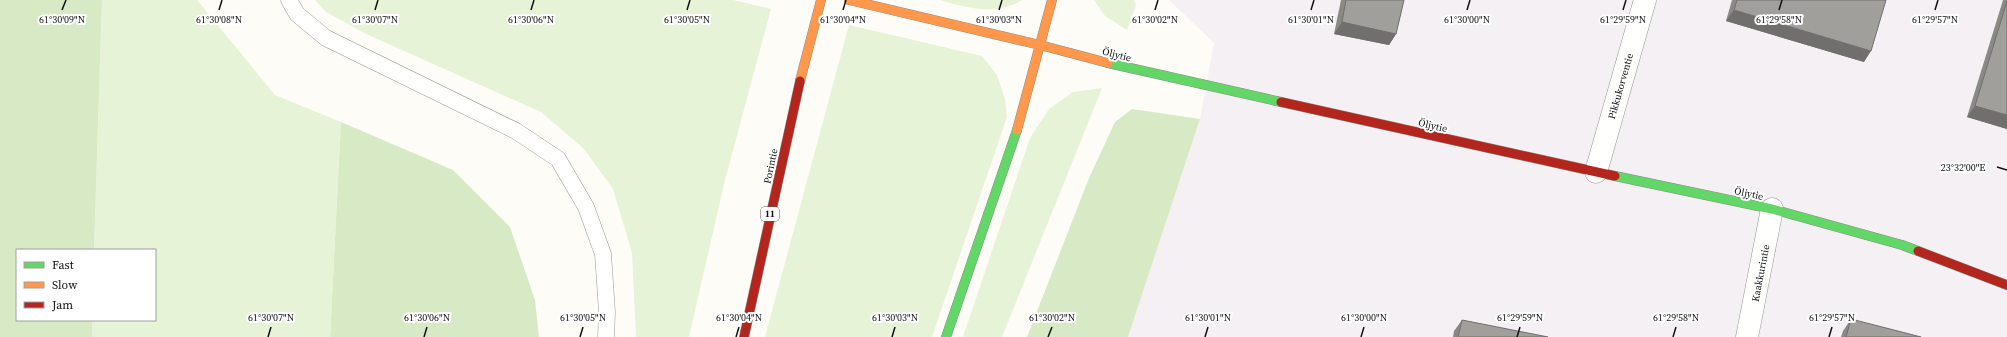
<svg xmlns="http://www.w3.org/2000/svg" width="2007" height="337" font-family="'Source Serif 4',serif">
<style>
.industrial{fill:#f5f0f3}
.green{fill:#e7f3d7}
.forest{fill:#d8eac5}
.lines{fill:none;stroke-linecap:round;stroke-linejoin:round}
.lane-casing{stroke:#979795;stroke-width:17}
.street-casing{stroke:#979795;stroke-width:23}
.fast-casing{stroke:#8e8d8b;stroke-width:10}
.slow-casing{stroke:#8e8d8b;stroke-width:10}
.jam-casing{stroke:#8e8d8b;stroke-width:10}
.lane{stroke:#fffffe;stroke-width:16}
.street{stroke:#fffffe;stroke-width:22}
.fast{stroke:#63d668;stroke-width:9}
.slow{stroke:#ff974d;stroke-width:9}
.jam{stroke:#b3261e;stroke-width:9}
.wall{fill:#8a8986}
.shaded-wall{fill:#716f6d}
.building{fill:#a19f9c;stroke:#716f6d}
.ticks{fill:none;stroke:#111;stroke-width:1.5}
.labels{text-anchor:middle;stroke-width:4;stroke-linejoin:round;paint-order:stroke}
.shield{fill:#fff;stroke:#585858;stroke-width:1}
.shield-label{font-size:9px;font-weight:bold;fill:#111}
.street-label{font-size:10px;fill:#111;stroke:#fff}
.ticks-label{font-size:10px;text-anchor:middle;fill:#111;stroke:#fff;stroke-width:4;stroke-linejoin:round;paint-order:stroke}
</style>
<rect width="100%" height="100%" fill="#fdfcf7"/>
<!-- industrial -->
<path class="industrial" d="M1169 0H2007V337H1128L1200 119 1214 43Z"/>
<!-- green -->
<path class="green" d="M102 0H197L275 95 341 122 330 337H92V320H155V250H94Z
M315 0H733L771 9 724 184 689 337H636L632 253 613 189 584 149 541 112 366 34 326 12Z
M940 0H1022C995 16 968 8 940 0Z
M1094 0H1134L1136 5 1127 30 1105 16Z
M849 25 982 56 997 75 1005 99 1007 117 932 337H765Z
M1102 88 1002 337H963L1030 138 1049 109 1073 92Z"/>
<!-- forest -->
<path class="forest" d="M0 0H102L94 250H17V320H92V337H0Z
M1132 109 1200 119 1128 337H1027L1089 178 1115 122Z
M341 122 453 170 510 227 535 300 539 337H330Z"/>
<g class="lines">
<defs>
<path id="lane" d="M289 0 297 14 326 38 516 131 558 159 586 207 603 254 607 312 606 337"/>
<path id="street" d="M1596 172 1645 0
M1747 337 1772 209"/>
<path id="fast" d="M1108 63 1281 102
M1615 176 1772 209 1902 245 1918 251
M946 337 1017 130"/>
<path id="slow" d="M849 0 1040 45 1108 63
M800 81 821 0
M1017 130 1052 0"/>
<path id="jam" d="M1281 102 1615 176
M1918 251 2007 285
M744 337 800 81"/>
</defs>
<!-- lane casing -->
<use href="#lane" class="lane-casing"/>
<!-- street casing -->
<use href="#street" class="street-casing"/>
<!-- fast casing -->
<use href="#fast" class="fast-casing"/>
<!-- slow casing -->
<use href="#slow" class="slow-casing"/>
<!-- jam casing -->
<use href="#jam" class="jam-casing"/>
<!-- lane -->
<use href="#lane" class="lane"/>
<!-- street -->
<use href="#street" class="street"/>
<!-- fast -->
<use href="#fast" class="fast"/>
<!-- slow -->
<use href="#slow" class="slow"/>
<!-- jam -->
<use href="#jam" class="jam"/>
</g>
<!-- wall -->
<path class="wall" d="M1341 0H1404L1396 34 1389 45 1334 34Z
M1732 0H1886L1864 62 1726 21Z
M2003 0H2007V129L1967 117Z
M1851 319 1921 337H1841L1843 331Z
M1462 320 1548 337H1453L1454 331Z"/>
<!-- shaded-wall -->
<path class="shaded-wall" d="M1734 10 1871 51 1864 62 1726 21Z
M1342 22 1396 34 1389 45 1334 34Z
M1975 106 2007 115V129L1967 117Z"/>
<!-- building -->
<path class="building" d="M1346 0H1404L1396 34 1342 22Z
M1737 0H1886L1871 51 1734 10Z
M2007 1V115L1975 106Z
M1851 319 1921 337H1846Z
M1462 320 1548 337H1458Z"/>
<!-- ticks -->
<path class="ticks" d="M62 10 66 0M219 10 222 0M375 10 378 0M531 10 534 0M687 10 690 0M843 10 846 0M999 10 1002 0M1155 10 1158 0M1311 10 1314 0M1467 10 1470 0M1623 10 1626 0M1779 10 1782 0M1935 10 1938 0M1997 167 2007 170M268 337 271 327M424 337 427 327M580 337 583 327M736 337 739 327M892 337 895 327M1048 337 1052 327M1205 337 1208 327M1361 337 1364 327M1517 337 1520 327M1673 337 1676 327M1829 337 1832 327"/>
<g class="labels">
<!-- shield labels -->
<rect class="shield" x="761" y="207" width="18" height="14" rx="3"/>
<g class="shield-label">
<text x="770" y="217">11</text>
</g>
<!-- street labels -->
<g class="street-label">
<text transform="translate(1117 54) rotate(14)" y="4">Öljytie</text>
<text transform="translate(1620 86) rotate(-74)" y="4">Pikkukorventie</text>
<text transform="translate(1433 125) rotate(13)" y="4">Öljytie</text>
<text transform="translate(770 166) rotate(-78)" y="4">Porintie</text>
<text transform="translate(1749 193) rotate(12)" y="4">Öljytie</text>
<text transform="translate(1760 273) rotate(-79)" y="4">Kaakkurintie</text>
</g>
</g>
<g class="ticks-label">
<text x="62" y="23">61°30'09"N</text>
<text x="219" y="23">61°30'08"N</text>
<text x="375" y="23">61°30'07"N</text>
<text x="531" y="23">61°30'06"N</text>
<text x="687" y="23">61°30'05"N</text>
<text x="843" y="23">61°30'04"N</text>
<text x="999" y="23">61°30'03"N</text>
<text x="1155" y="23">61°30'02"N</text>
<text x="1311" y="23">61°30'01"N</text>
<text x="1467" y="23">61°30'00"N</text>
<text x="1623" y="23">61°29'59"N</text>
<text x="1779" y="23">61°29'58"N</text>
<text x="1935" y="23">61°29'57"N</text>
<text x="1963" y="171">23°32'00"E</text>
<text x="271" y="321">61°30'07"N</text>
<text x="427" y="321">61°30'06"N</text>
<text x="583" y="321">61°30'05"N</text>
<text x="739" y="321">61°30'04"N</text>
<text x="895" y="321">61°30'03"N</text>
<text x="1052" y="321">61°30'02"N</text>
<text x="1208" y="321">61°30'01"N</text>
<text x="1364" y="321">61°30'00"N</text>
<text x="1520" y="321">61°29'59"N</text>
<text x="1676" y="321">61°29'58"N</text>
<text x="1832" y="321">61°29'57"N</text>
</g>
<!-- legend -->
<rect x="16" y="249" width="140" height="72" fill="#ffffff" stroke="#a0a0a0"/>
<rect x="24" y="262" width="20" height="6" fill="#63d668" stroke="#a0a0a0"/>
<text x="52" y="269" font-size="12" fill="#111111">Fast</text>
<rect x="24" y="282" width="20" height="6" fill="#ff974d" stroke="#a0a0a0"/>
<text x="52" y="289" font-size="12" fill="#111111">Slow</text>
<rect x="24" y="302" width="20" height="6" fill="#b3261e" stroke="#a0a0a0"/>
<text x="52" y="309" font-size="12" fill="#111111">Jam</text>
</svg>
